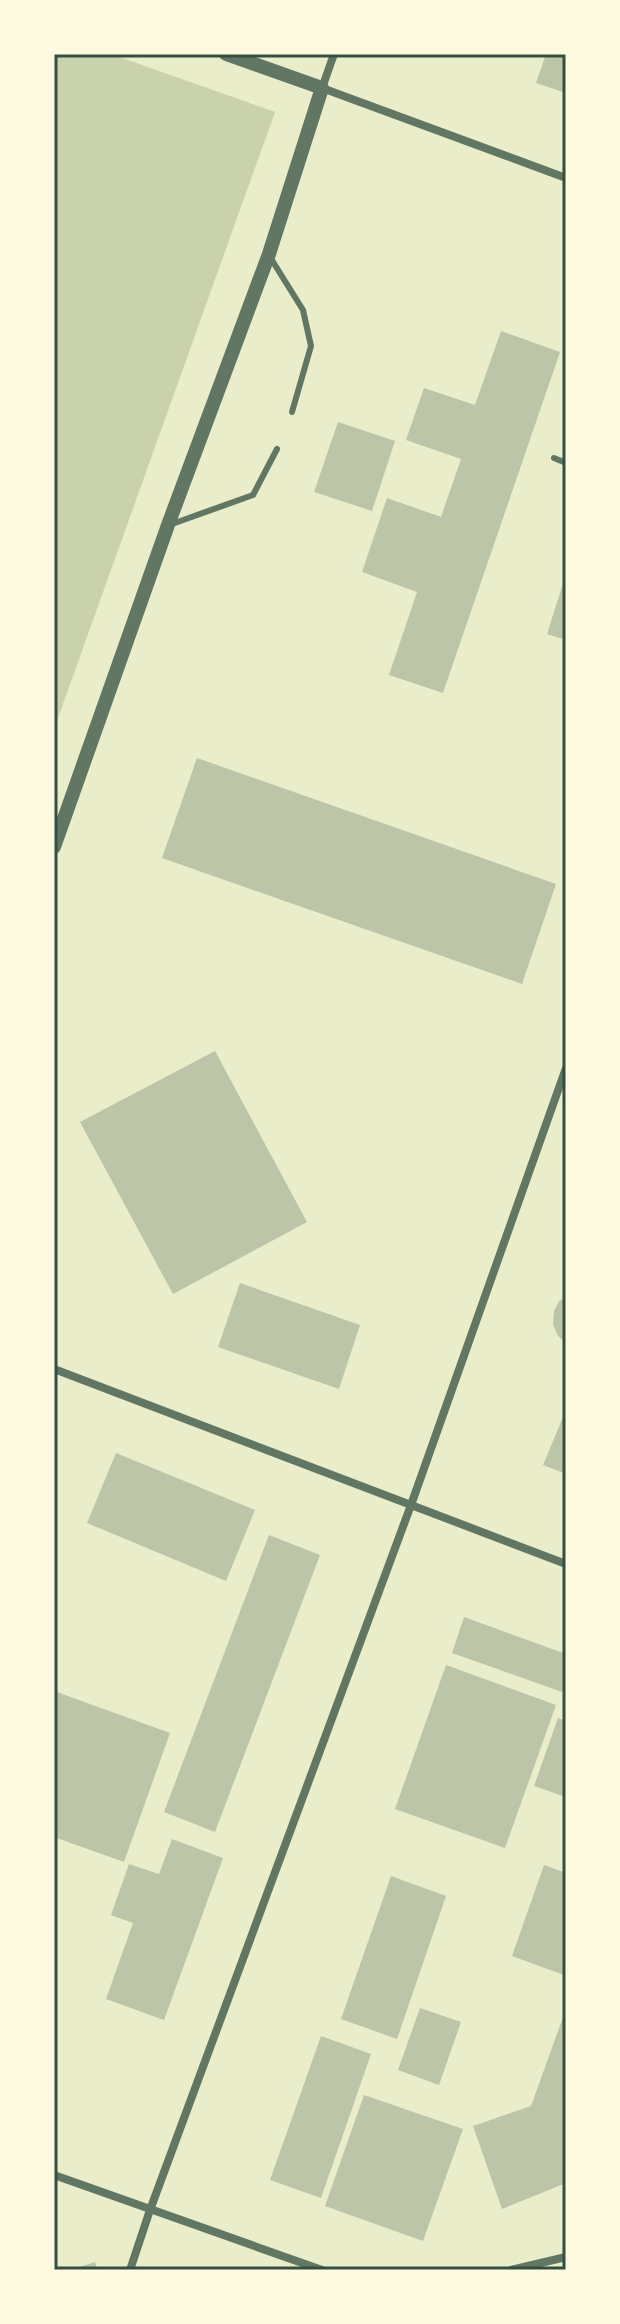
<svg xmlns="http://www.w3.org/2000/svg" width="620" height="2324" font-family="Signika,sans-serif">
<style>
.green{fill:#cad2ad}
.building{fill:#bcc5a7}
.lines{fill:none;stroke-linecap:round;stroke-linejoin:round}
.service{stroke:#617663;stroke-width:6}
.minor{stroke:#617663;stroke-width:8}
.tertiary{stroke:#617663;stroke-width:14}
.neatline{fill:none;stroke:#344e41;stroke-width:3}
</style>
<rect width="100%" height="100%" fill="#e9edc9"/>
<!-- green -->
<path class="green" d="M54 54H111L275 112 54 729Z"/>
<!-- building -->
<path class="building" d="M546 54H566V93L536 83Z
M501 331 560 352 443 693 389 675 417 592 362 572 387 498 441 517 461 459 406 440 424 388 475 405Z
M338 422 395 441 372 511 314 492Z
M565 577H566V640L547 634Z
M197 758 556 884 522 984 162 858Z
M215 1051 307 1222 173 1294 80 1122Z
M240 1283 360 1325 339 1389 218 1347Z
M566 1297V1343L558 1336 553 1324 554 1311 559 1301Z
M566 1410V1474L543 1465Z
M116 1453 255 1510 226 1581 87 1523Z
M269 1535 320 1555 215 1832 164 1812Z
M464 1617 566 1654V1679L562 1692 452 1653Z
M446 1665 556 1705 505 1848 395 1809Z
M54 1691 170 1733 124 1862 54 1837Z
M558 1718 566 1721V1797L534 1786Z
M172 1839 223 1858 164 2020 106 1999 133 1923 111 1915 129 1864 159 1874Z
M544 1865 566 1873 564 1975 512 1956Z
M391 1876 446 1896 397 2039 341 2019Z
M420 2008 461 2022 439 2085 398 2070Z
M566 2009V2183L502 2209 473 2126 531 2106Z
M321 2036 371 2054 321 2198 270 2180Z
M364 2095 463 2129 423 2241 325 2206Z
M95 2262 97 2270H73V2269Z"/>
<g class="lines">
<!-- service -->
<path class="service" d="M270 257 303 310 311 346 292 412
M554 458 566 463
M172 524 253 495 277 449"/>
<!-- minor -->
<path class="minor" d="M334 54 322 88 566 178
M54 1369 566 1564
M54 2175 322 2270
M130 2270 150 2210 411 1505 566 1068
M511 2270 566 2257"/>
<!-- tertiary -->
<path class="tertiary" d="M54 847 168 525 269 254 322 88 226 54"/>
</g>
<!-- border -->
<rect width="620" height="2324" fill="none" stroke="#fefae0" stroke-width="112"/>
<rect x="56" y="56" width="508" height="2212" class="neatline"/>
</svg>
